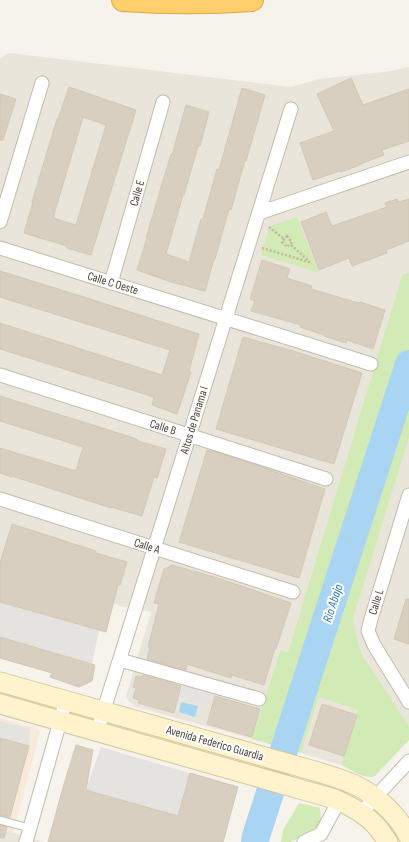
<svg xmlns="http://www.w3.org/2000/svg" width="409" height="842" font-family="'Sofia Sans Condensed',sans-serif">
<style>
.residential{fill:#eae5da}
.commercial{fill:#f7ead8}
.green{fill:#d2eab5}
.parking{fill:#e5e3e0}
.water{fill:#a9d4f2}
.lines{fill:none;stroke-linecap:round;stroke-linejoin:round}
.river{stroke:#a9d4f2;stroke-width:28}
.building{fill:#d8cfc1;stroke:#d3c7b4;fill-rule:evenodd}
.lane-casing{stroke:#c2bbae;stroke-width:9}
.street-casing{stroke:#c2bbae;stroke-width:15}
.secondary-casing{stroke:#d6c79b;stroke-width:21}
.highway-casing{stroke:#e0a43c;stroke-width:24}
.path{stroke:#c4b79f;stroke-width:2.5;stroke-dasharray:2 2;stroke-linecap:butt}
.lane{stroke:#fff;stroke-width:7}
.street{stroke:#fff;stroke-width:13}
.secondary{stroke:#fff3cd;stroke-width:19}
.highway{stroke:#ffcf6e;stroke-width:22}
.labels{text-anchor:middle;stroke-width:4;stroke-linejoin:round;paint-order:stroke}
.street-label{font-size:12px;fill:#4b4439;stroke:#fff}
.water-label{font-size:13px;font-style:italic;fill:#2e7ab2;stroke:#fff}
</style>
<rect width="100%" height="100%" fill="#f6f3ec"/>
<!-- residential -->
<path class="residential" d="M10 53 291 87 319 79 392 71 409 67V272L402 275 288 652 280 650 252 739 136 707 129 702 126 696 151 612 121 606 92 595 0 570V58Z
M409 438V735L359 710 341 765 301 753 319 697 328 699Z
M0 830 13 833 44 842H0Z"/>
<!-- commercial -->
<path class="commercial" d="M0 718 37 728 40 732 13 833 0 830Z"/>
<!-- green -->
<path class="green" d="M297 217 319 273 261 255 269 228 275 224Z
M409 272V438L353 619 356 633 361 653 409 727V740L375 776C364 780 352 770 341 765L358 710 319 697 301 753 252 739 280 650 288 652 402 275Z
M313 780 344 789 343 793 312 784Z
M299 803 320 808 321 819 317 830 290 842H281L283 830Z"/>
<!-- parking -->
<path class="parking" d="M0 602 99 630 92 664 0 637Z
M183 685 212 694 208 706 179 697Z
M0 721 30 729 29 746 0 738Z
M101 747 190 773 178 816 86 790Z"/>
<!-- water -->
<path class="water" d="M181 702 198 706 195 717 179 712Z"/>
<g class="lines">
<!-- river -->
<path class="river" d="M255 842 256 836 409 364"/>
</g>
<!-- building -->
<path class="building" d="M351 78 363 105 409 89V141L382 150 384 155 360 164V165L341 172 340 171 313 180 300 143 334 131 317 94Z
M69 87 136 110 91 255 67 248V246L24 233 33 202H32L57 119H58ZM83 117 106 125 76 225 53 218Z
M242 88 265 95 246 161 245 160 231 210 229 209 215 259H214L205 291 171 282 137 270 147 238H146L171 154 172 155 186 105 209 112 200 146H198L184 195H183L166 254 189 262 201 219H203L217 169 219 170Z
M0 94 16 99 3 140H0Z
M397 199 398 202 409 199V241L386 250 387 253 352 266 349 258 319 270 301 222 326 212 332 226 387 207 385 203Z
M262 260 290 269 287 278 312 286 311 289 338 297 359 303 360 302 385 310 373 349 347 340 346 343 324 336V335L300 327 301 325 251 311 255 301 250 299Z
M0 271 84 297 199 334 189 371 191 372 177 414 152 405 154 397 0 349V323L162 375 170 350 0 297Z
M243 337 290 350 362 373 334 464 216 429Z
M0 396 131 437 138 440V441L166 449 157 478 154 477 142 516 111 507V508L12 476V477L0 473V448L76 471 83 447 0 421Z
M207 450 209 451V450L229 456 325 489 299 578 179 542Z
M12 524 96 551V553L127 562 120 585H118L106 632 0 602V563Z
M172 565 221 579 291 603 276 649 275 648 264 685 232 675 231 678 187 664 186 670 147 659 150 647H148L159 604 154 603 164 569Z
M406 599H409V644L394 639Z
M0 637 95 665 92 681 79 687 50 677 52 673 0 658Z
M143 675 181 686 174 713 138 703 139 700 133 698 136 688 133 687 136 676 142 677Z
M215 696 260 709 252 737 207 724Z
M322 704 357 715 344 756 309 745Z
M0 738 29 746 10 817 0 815Z
M76 745 93 750 86 790 178 816 190 773 238 787 223 842H48L64 784Z
M0 825 7 827 4 838H0Z"/>
<g class="lines">
<defs>
<path id="lane" d="M0 820 29 828"/>
<path id="street" d="M259 213 409 162
M0 222 42 83
M0 248 371 364
M111 283 163 102
M0 375 326 479
M409 495 371 619 368 631 374 645 409 702
M0 499 293 592
M120 660 259 699
M97 732 291 109
M361 813 409 761
M26 842 66 700
M304 842 321 834 334 810 335 799"/>
<path id="secondary" d="M0 682 318 772C328 775 338 778 348 782 367 789 387 805 399 821 403 826 406 832 409 837
M0 704 335 799C350 806 366 814 377 827 381 831 384 837 388 842"/>
<path id="highway" d="M123 0C166 3 209 3 252 0"/>
</defs>
<!-- lane casing -->
<use href="#lane" class="lane-casing"/>
<!-- street casing -->
<use href="#street" class="street-casing"/>
<!-- secondary casing -->
<use href="#secondary" class="secondary-casing"/>
<!-- highway casing -->
<use href="#highway" class="highway-casing"/>
<!-- path -->
<path class="path" d="M269 227 284 239
M287 236 292 242 287 247 282 242Z
M262 248 309 262V261L290 244"/>
<!-- lane -->
<use href="#lane" class="lane"/>
<!-- street -->
<use href="#street" class="street"/>
<!-- secondary -->
<use href="#secondary" class="secondary"/>
<!-- highway -->
<use href="#highway" class="highway"/>
</g>
<g class="labels">
<!-- street labels -->
<g class="street-label">
<text transform="translate(137 193) rotate(-74)" y="4">Calle E</text>
<text transform="translate(113 283) rotate(17)" y="4">Calle C Oeste</text>
<text transform="translate(194 420) rotate(-73)" y="4">Altos de Panama I</text>
<text transform="translate(163 427) rotate(18)" y="4">Calle B</text>
<text transform="translate(147 546) rotate(18)" y="4">Calle A</text>
<text transform="translate(376 602) rotate(-73)" y="4">Calle L</text>
<text transform="translate(215 743) rotate(16)" y="4">Avenida Federico Guardia</text>
</g>
<!-- water labels -->
<g class="water-label">
<text transform="translate(332 603) rotate(-72)" y="5">Río Abajo</text>
</g>
</g>
</svg>
